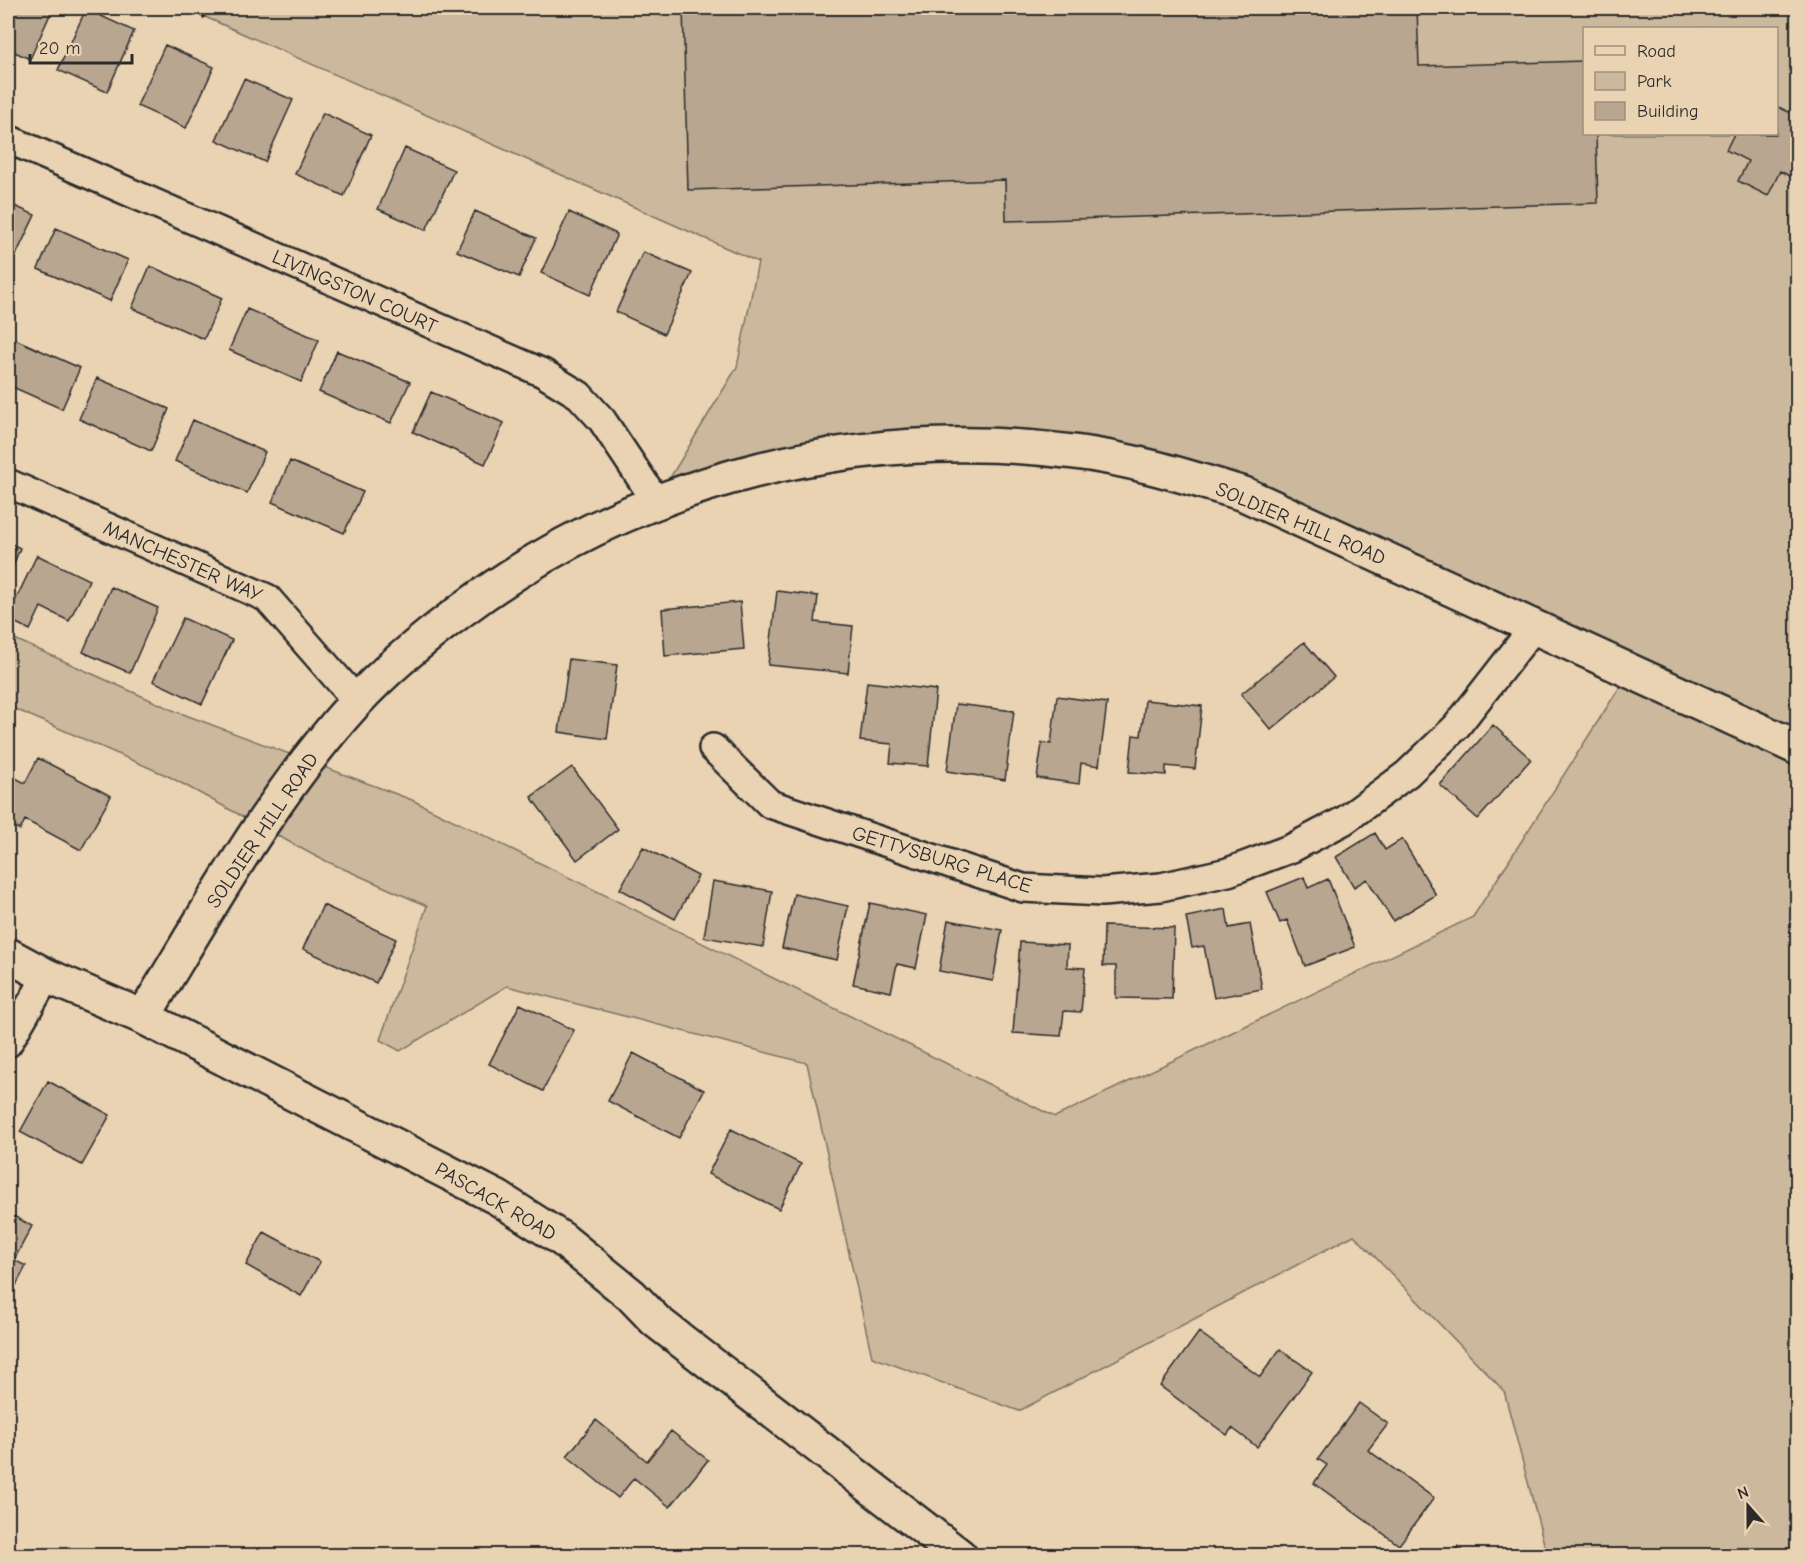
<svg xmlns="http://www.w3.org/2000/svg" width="1805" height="1563" font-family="'Comic Neue',sans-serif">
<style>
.green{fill:#cbb89d;stroke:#7b7264;stroke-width:1.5;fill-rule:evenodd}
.building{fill:#b8a690;stroke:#2b2b2b;stroke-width:1.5}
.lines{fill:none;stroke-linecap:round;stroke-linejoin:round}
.street-casing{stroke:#2b2b2b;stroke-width:32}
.secondary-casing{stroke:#2b2b2b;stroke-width:38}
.path{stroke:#2b2b2b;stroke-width:4;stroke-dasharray:4.5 4.5;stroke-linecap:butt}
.street{stroke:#ead3b3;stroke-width:27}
.secondary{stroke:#ead3b3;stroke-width:33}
.labels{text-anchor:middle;stroke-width:4.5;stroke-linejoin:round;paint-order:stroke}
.street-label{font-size:20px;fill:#2b2b2b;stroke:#ead3b3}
</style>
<rect width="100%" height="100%" fill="#ead3b3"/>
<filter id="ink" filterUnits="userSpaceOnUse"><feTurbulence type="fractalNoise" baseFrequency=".0167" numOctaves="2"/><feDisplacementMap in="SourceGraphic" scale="12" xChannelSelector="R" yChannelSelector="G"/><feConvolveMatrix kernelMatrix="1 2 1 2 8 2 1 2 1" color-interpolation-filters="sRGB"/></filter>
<g filter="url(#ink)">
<!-- green -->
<path class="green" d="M185 8H1797V1555H1547L1504 1391 1354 1235 1019 1411 872 1357 807 1063 507 986 400 1051 380 1040 427 906 317 857 168 776 8 706V636L175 711 412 800 1055 1117 1473 917 1630 671 1244 494 989 444 656 501 737 367 758 262ZM1584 28H1776V134H1584Z"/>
<!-- building -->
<path class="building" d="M8 8H53L30 59 8 49Z
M683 8H1417L1419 66 1584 61V134H1596L1598 203 1006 221 1005 180 688 190Z
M86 9 134 31 107 92 58 70Z
M165 45 214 67 186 128 137 106Z
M244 79 293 100 265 162 216 140Z
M1798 94V180L1780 171 1768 196 1738 181 1748 161 1726 150 1734 134H1776V106L1789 112Z
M323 113 371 135 344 196 295 174Z
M405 148 454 170 426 230 378 209Z
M8 203 35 215 16 255 8 251Z
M475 211 536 238 519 277 457 251Z
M569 212 617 234 590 295 541 273Z
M56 228 128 260 110 301 38 269Z
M643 252 692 273 664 334 616 312Z
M150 266 222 298 204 339 132 308Z
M247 309 319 340 301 382 229 350Z
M8 336 80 368 62 409 8 385Z
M337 351 410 382 391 423 319 392Z
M97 378 169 409 151 451 79 419Z
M431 392 504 423 485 464 413 432Z
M193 420 265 452 247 493 175 461Z
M290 461 363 492 344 533 272 502Z
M8 542 20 548 8 579Z
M37 555 89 580 69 621 41 607 30 630 8 619V616Z
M111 587 158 608 130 673 83 652Z
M777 591 818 596 815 622 853 626 848 673 768 665Z
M740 602 744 649 665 656 662 609Z
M183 618 232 640 202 704 153 681Z
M1304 642 1334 677 1271 730 1241 694Z
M569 659 617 665 607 739 559 732Z
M867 682 936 690 928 766 890 763 892 744 860 741Z
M1057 696 1107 703 1099 766 1081 763 1079 784 1037 778 1042 743 1051 744Z
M1145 700 1202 706 1195 769 1166 766V775L1129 772 1133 735 1141 736Z
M956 704 1014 711 1005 780 947 771Z
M1493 725 1531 759 1478 819 1440 785Z
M38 758 111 796 81 850 25 820 20 830 8 823V774L25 783Z
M572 767 618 829 577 860 531 797Z
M1375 833 1385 850 1402 839 1436 895 1393 921 1367 879 1354 887 1336 857Z
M643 847 698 876 675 919 620 889Z
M1304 877 1308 888 1328 879 1355 947 1305 966 1287 920 1280 923 1267 892Z
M713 881 772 891 763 947 704 937Z
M794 894 848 906 837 960 782 948Z
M870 903 927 915 916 968 897 964 891 992 853 984Z
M323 905 396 939 376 983 303 949Z
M1226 909 1229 928 1250 924 1262 989 1214 998 1204 946 1192 948 1186 917Z
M948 920 1002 930 993 981 939 971Z
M1104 926 1174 928 1172 999 1116 998V966H1103Z
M1020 942 1068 945 1067 967 1085 968 1081 1012 1064 1011 1061 1036 1013 1033Z
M520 1004 574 1030 543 1091 489 1064Z
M633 1053 704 1090 679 1138 608 1101Z
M48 1081 110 1115 82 1165 20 1132Z
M731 1129 801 1164 779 1209 708 1174Z
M8 1213 32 1226 14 1260 26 1266 10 1297 8 1296Z
M264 1232 320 1262 301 1296 246 1265Z
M1199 1332 1260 1377 1280 1349 1312 1372 1257 1447 1232 1428 1227 1435 1160 1386Z
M1359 1403 1388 1424 1368 1450 1434 1498 1399 1545 1314 1483 1327 1465 1318 1459Z
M596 1420 647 1461 671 1431 708 1460 670 1507 634 1478 618 1498 567 1456Z
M1459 1546 1468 1556H1449Z"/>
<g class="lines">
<defs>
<path id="street" d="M8 139 543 373 579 395 602 420 656 501
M8 483 267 598 357 701
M713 748 770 804 1023 888 1102 892 1161 887 1228 872 1292 848 1345 820 1407 774 1456 727 1534 627
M8 1043 47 976"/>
<path id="secondary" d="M8 955 47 976 143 1017 498 1198 562 1239 631 1295 656 1321 960 1556
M143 1017C209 909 270 797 355 703 387 668 424 638 462 610 637 479 857 424 1074 452 1132 459 1188 477 1244 494L1798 748"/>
</defs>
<!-- street casing -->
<use href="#street" class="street-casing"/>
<!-- secondary casing -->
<use href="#secondary" class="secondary-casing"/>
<!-- path -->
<path class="path" d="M198 8 205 18"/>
<!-- street -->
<use href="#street" class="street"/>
<!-- secondary -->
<use href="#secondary" class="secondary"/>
</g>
</g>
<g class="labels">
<!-- street labels -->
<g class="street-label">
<text transform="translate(355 291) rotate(24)" y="7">LIVINGSTON COURT</text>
<text transform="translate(1301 523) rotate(23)" y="7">SOLDIER HILL ROAD</text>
<text transform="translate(183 561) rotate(24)" y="7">MANCHESTER WAY</text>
<text transform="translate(262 830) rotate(-56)" y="7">SOLDIER HILL ROAD</text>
<text transform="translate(942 859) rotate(17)" y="7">GETTYSBURG PLACE</text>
<text transform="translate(496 1201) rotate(30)" y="7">PASCACK ROAD</text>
</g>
</g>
<!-- margin -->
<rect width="1805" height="1563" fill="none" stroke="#ead3b3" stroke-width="30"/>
<rect x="15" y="15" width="1775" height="1533" fill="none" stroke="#2b2b2b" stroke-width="2" filter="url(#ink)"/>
<!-- legend -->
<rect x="1583" y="27" width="195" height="108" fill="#ead3b3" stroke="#9e907d" stroke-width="1.5"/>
<rect x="1595" y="46" width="30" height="9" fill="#ead3b3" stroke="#9e907d" stroke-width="1.5"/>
<text x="1637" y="57" font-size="18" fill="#2b2b2b">Road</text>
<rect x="1595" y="72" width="30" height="18" fill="#cbb89d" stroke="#9e907d" stroke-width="1.5"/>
<text x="1637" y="87" font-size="18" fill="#2b2b2b">Park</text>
<rect x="1595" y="102" width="30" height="18" fill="#b8a690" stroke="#9e907d" stroke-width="1.5"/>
<text x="1637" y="117" font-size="18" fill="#2b2b2b">Building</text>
<!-- north arrow -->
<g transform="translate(1748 1506) rotate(339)" stroke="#ead3b3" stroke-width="4.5" paint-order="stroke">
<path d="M0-4.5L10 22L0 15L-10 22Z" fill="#2b2b2b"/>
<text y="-9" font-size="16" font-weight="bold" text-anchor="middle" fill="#2b2b2b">N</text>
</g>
<!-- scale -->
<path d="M30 54v9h102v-9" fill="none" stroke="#2b2b2b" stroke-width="3"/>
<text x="39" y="54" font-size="18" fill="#2b2b2b" stroke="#ead3b3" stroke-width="4.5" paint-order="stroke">20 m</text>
</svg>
